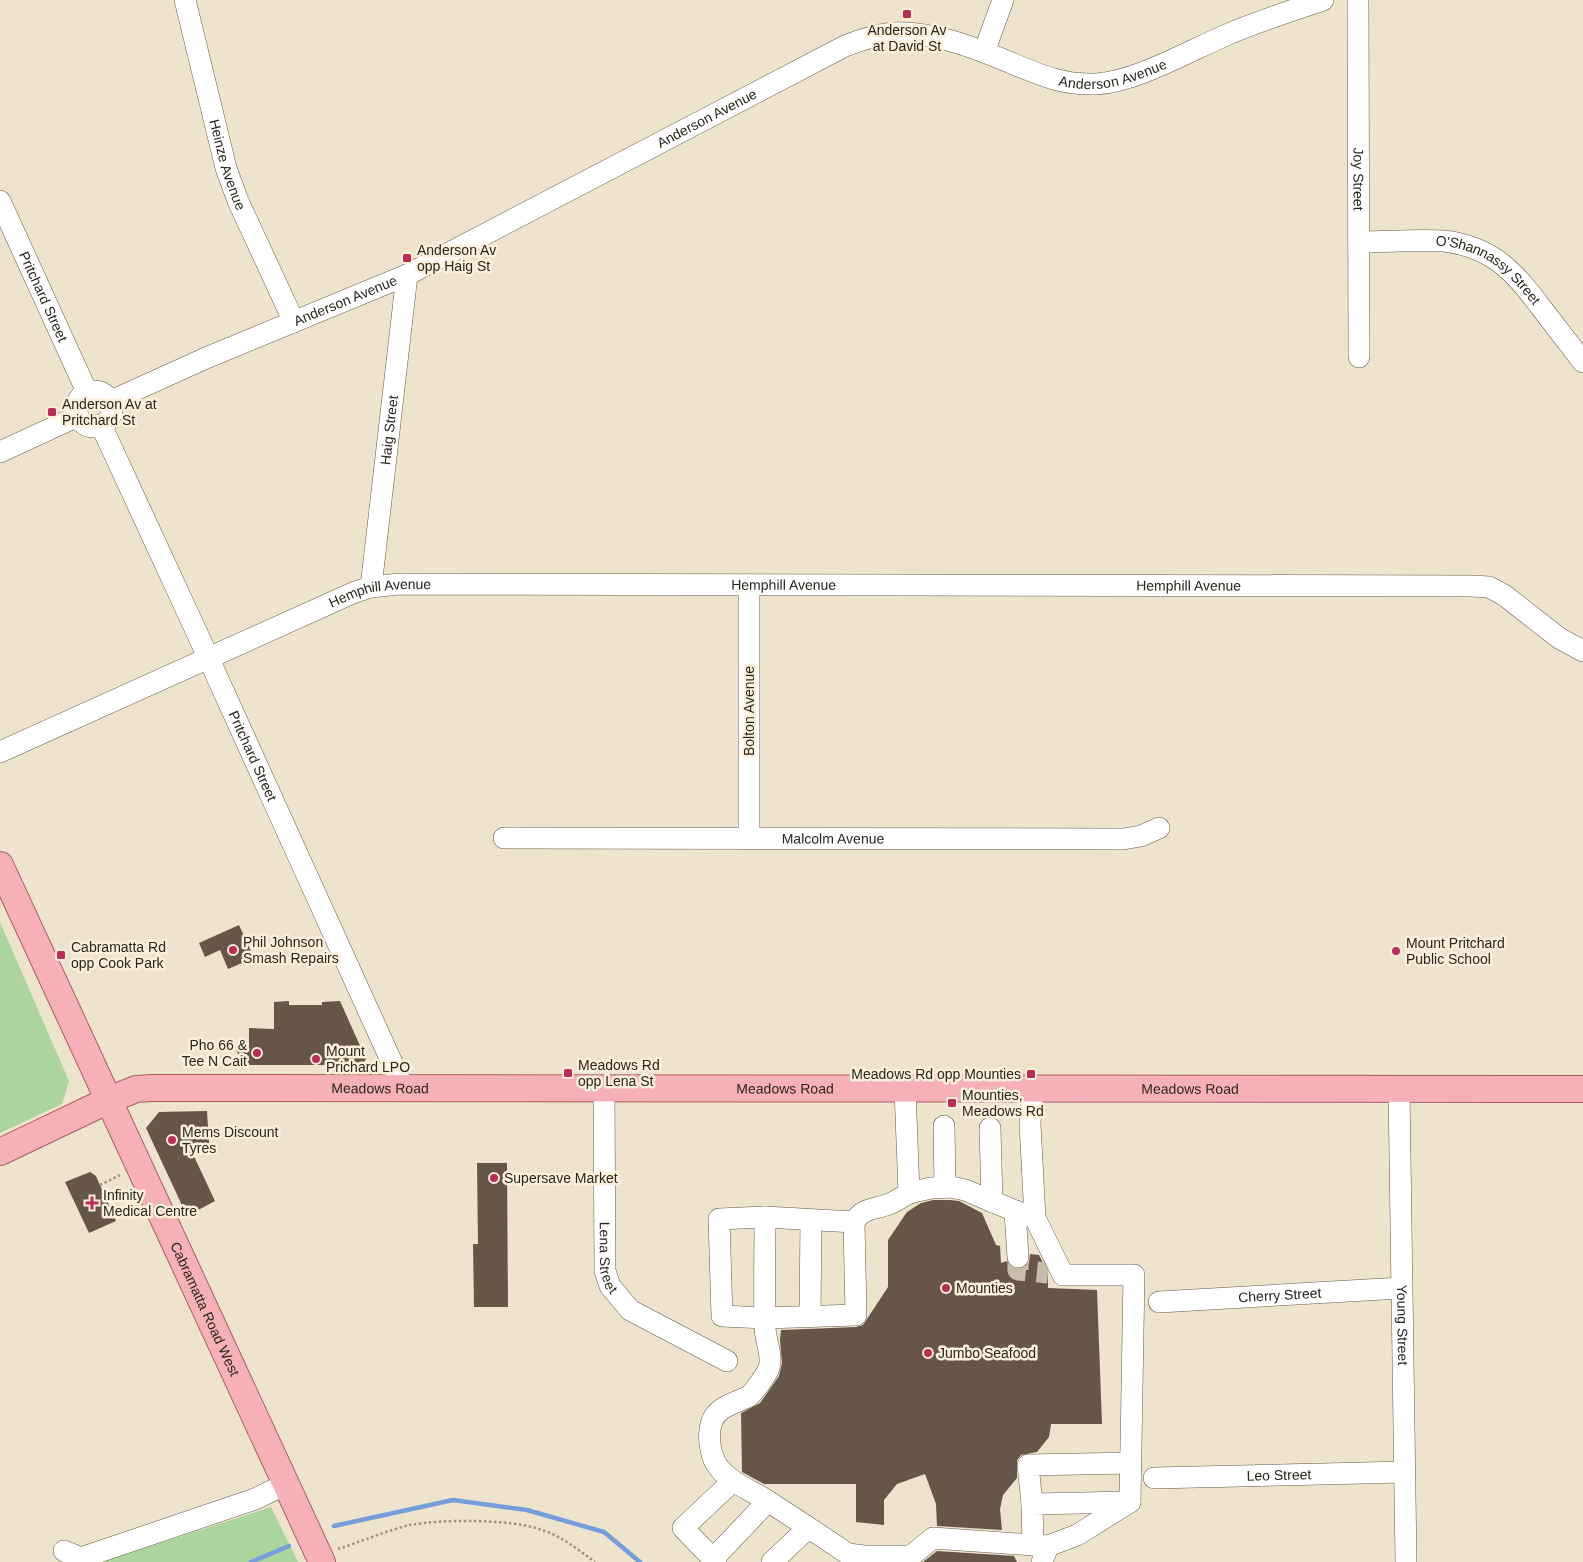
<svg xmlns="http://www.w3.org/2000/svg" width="1583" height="1562" font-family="Arial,sans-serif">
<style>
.green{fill:#abd59c}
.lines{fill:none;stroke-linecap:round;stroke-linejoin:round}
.stream{stroke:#769edb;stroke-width:4.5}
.building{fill:#675548}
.minor-tunnel{stroke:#c7bdaa;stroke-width:21;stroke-dasharray:21 11;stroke-linecap:butt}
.minor-casing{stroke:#645b48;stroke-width:22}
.major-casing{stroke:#aa5d63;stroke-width:28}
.path{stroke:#9d9584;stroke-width:2.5;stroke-dasharray:2.5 2.5;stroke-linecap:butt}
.minor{stroke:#fff;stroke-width:21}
.major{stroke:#f5b0b8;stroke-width:26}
.poi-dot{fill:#bb2c57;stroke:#fcf0da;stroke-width:2}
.labels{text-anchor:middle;stroke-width:5;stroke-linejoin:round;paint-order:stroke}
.poi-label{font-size:14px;fill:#29251d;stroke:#fcf0da;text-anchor:start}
.street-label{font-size:14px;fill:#29251d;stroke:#fcf0da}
</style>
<rect width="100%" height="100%" fill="#eee3cd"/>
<!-- green -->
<path class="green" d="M0 922 69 1081 62 1104 0 1133Z
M271 1507 298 1562H102Z"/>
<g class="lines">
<!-- stream -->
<path class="stream" d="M334 1526 453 1500 527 1510 604 1532 640 1562
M251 1562 289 1546"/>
</g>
<!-- building -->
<path class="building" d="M239 925 254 958 228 969 220 950 205 957 199 943Z
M289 1001V1005H322V1002L340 1001 366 1059 362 1065H243L236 1049H249V1028L274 1029V1002Z
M207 1111 209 1143 192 1152 215 1201 187 1216 146 1128 159 1112Z
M477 1163H507L508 1307H474L473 1244H478Z
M90 1172 96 1176 116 1221 89 1233 65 1182Z
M933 1200H950L959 1201 982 1213 996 1245 1000 1246 1001 1263 1007 1261 1012 1268 1019 1269 1025 1267 1029 1263 1030 1254 1039 1255 1048 1272V1288L1097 1290 1102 1424H1051L1049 1437 1037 1452 1021 1455 1017 1460V1478L1003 1495 1000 1509 1002 1530 937 1526 936 1504 925 1474 897 1484 884 1500V1525L856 1522V1484H764L742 1472 741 1413 760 1403 779 1376 782 1363 780 1340 781 1330 856 1327 863 1325 888 1287V1240L907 1212 921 1203Z
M937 1551 1014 1556 1017 1562H923Z"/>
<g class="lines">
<!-- minor-tunnel -->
<path class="minor-tunnel" d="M1018 1257V1270L1048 1273"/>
<defs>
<g id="minor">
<path id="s1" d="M185 0 226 168 238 201 294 322"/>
<path id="s2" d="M1358 0 1359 357"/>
<path d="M984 52 1003 0"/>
<path id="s3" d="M0 201 87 392"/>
<path id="s4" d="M1360 242C1387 242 1417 239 1444 241 1494 247 1515 273 1543 310 1557 328 1570 345 1583 362"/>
<circle cx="94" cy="409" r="18"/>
<path id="s5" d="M111 401 206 358 407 275 845 46C860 40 876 35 892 33 932 31 973 47 1009 62 1040 75 1062 85 1096 84 1135 82 1187 52 1224 36 1256 22 1290 11 1323 0"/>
<path id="s6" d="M101 425 203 646 403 1087"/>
<path d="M0 452 78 416"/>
<path d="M749 585V838"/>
<path id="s7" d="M371 587 407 275"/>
<path id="s8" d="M0 752 355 592 371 587 400 584 1472 586 1489 587 1504 595 1559 638 1583 651"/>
<path id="s9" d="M504 838 1123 839 1141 836 1159 828"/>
<path id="s10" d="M604 1089 605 1271 610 1286 630 1310 727 1361"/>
<path d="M1032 1089 1030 1124 1035 1218 1063 1275H1134L1130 1502 1077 1535 1048 1546 1042 1562"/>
<path id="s11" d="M1399 1089 1406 1562"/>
<path d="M944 1126 945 1187"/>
<path d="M990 1128 992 1202"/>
<path d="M909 1193 931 1188 951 1187 965 1190 1015 1211 1035 1218"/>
<path d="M1015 1211 1018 1257"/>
<path d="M765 1217 719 1219 722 1316 765 1318 856 1315 854 1222"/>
<path id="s12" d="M1159 1302 1401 1288"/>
<path d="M810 1316 811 1220"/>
<path id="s13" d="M1154 1478 1404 1472"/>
<path d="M1032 1504 1028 1465 1131 1463"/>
<path d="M1033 1545 1032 1504 1130 1502"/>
<path d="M64 1551 81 1558 255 1499 286 1484"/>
<path d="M848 1554 864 1556H911"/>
<path d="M713 1559 768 1501"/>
<path d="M716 1562 683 1528 733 1481"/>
<path d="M772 1562 808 1528"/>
<path d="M857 1562 848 1554C820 1535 791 1516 763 1498 748 1489 730 1482 719 1468 710 1457 707 1435 712 1421 718 1406 736 1403 749 1396 753 1393 767 1374 769 1368 773 1355 765 1340 765 1327 764 1291 765 1254 765 1217L854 1222C863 1208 872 1210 886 1205 894 1203 902 1197 909 1193L905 1089"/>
<path d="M908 1562 911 1556 933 1538 1048 1546"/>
</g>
<g id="major">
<path id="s14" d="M0 865 322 1562"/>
<path id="s15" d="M0 1152 109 1100 136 1089 152 1088 1583 1089"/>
</g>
</defs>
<!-- minor casing -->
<use href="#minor" class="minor-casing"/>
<!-- major casing -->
<use href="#major" class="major-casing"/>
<!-- path -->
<path class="path" d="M100 1185 120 1175
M338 1549C360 1542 388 1530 410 1525 443 1519 508 1519 539 1529 560 1535 577 1549 595 1562"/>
<!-- minor -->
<use href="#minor" class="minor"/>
<!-- major -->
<use href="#major" class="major"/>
</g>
<!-- markers -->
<g class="poi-dot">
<rect x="902" y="9" width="10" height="10" rx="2.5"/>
<rect x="402" y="253" width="10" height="10" rx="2.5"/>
<rect x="47" y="407" width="10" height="10" rx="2.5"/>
<circle cx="233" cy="950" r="5"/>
<circle cx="1396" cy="951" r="5"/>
<rect x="56" y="950" width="10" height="10" rx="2.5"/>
<circle cx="257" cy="1053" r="5"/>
<circle cx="316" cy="1059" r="5"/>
<rect x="563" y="1068" width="10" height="10" rx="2.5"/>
<rect x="1026" y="1069" width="10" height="10" rx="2.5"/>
<rect x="947" y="1098" width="10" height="10" rx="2.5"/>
<circle cx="172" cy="1140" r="5"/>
<circle cx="494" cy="1178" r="5"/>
<path d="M89.5 1195.5h5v5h5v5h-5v5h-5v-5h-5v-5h5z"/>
<circle cx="946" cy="1288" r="5"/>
<circle cx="928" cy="1353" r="5"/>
</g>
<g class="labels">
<!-- poi labels -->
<g class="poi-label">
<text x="907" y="35" text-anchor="middle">Anderson Av<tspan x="907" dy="16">at David St</tspan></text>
<text x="417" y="255">Anderson Av<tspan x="417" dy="16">opp Haig St</tspan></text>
<text x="62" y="409">Anderson Av at<tspan x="62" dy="16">Pritchard St</tspan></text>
<text x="243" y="947">Phil Johnson<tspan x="243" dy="16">Smash Repairs</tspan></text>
<text x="1406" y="948">Mount Pritchard<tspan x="1406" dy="16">Public School</tspan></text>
<text x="71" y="952">Cabramatta Rd<tspan x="71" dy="16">opp Cook Park</tspan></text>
<text x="247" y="1050" text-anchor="end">Pho 66 &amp;<tspan x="247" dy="16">Tee N Cait</tspan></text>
<text x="326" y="1056">Mount<tspan x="326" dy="16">Prichard LPO</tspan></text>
<text x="578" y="1070">Meadows Rd<tspan x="578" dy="16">opp Lena St</tspan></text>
<text x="1021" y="1079" text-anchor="end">Meadows Rd opp Mounties</text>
<text x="962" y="1100">Mounties,<tspan x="962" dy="16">Meadows Rd</tspan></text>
<text x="182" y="1137">Mems Discount<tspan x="182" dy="16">Tyres</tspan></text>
<text x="504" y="1183">Supersave Market</text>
<text x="103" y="1200">Infinity<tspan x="103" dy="16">Medical Centre</tspan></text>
<text x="956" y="1293">Mounties</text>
<text x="938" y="1358">Jumbo Seafood</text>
</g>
<!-- street labels -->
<g class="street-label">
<text dy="5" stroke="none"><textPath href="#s5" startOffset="1095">Anderson Avenue</textPath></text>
<text dy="5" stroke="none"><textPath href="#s5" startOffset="660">Anderson Avenue</textPath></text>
<text dy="5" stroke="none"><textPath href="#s1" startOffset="170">Heinze Avenue</textPath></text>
<text dy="5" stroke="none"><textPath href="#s2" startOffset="179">Joy Street</textPath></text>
<text dy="5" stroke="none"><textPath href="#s4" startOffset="138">O'Shannassy Street</textPath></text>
<text dy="5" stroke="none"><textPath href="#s3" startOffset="105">Pritchard Street</textPath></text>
<text dy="5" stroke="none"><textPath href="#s5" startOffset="255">Anderson Avenue</textPath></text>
<text dy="5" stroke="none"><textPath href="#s7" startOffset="158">Haig Street</textPath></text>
<text dy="5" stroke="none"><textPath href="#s8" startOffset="819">Hemphill Avenue</textPath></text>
<text dy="5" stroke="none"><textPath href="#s8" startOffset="1224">Hemphill Avenue</textPath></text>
<text dy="5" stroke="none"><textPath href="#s8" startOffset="414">Hemphill Avenue</textPath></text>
<text transform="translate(749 711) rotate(-90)" y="5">Bolton Avenue</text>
<text dy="5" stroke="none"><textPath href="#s6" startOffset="364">Pritchard Street</textPath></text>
<text dy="5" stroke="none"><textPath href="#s9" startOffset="329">Malcolm Avenue</textPath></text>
<text dy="5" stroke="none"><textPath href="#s15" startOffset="394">Meadows Road</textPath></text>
<text dy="5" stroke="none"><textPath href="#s15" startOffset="799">Meadows Road</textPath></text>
<text dy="5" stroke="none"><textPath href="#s15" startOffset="1204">Meadows Road</textPath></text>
<text dy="5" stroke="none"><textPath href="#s10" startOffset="169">Lena Street</textPath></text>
<text dy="5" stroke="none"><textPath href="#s12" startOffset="121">Cherry Street</textPath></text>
<text dy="5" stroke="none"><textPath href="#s14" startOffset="489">Cabramatta Road West</textPath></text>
<text dy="5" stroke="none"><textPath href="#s11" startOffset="236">Young Street</textPath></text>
<text dy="5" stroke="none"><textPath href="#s13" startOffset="125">Leo Street</textPath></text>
</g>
</g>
</svg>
